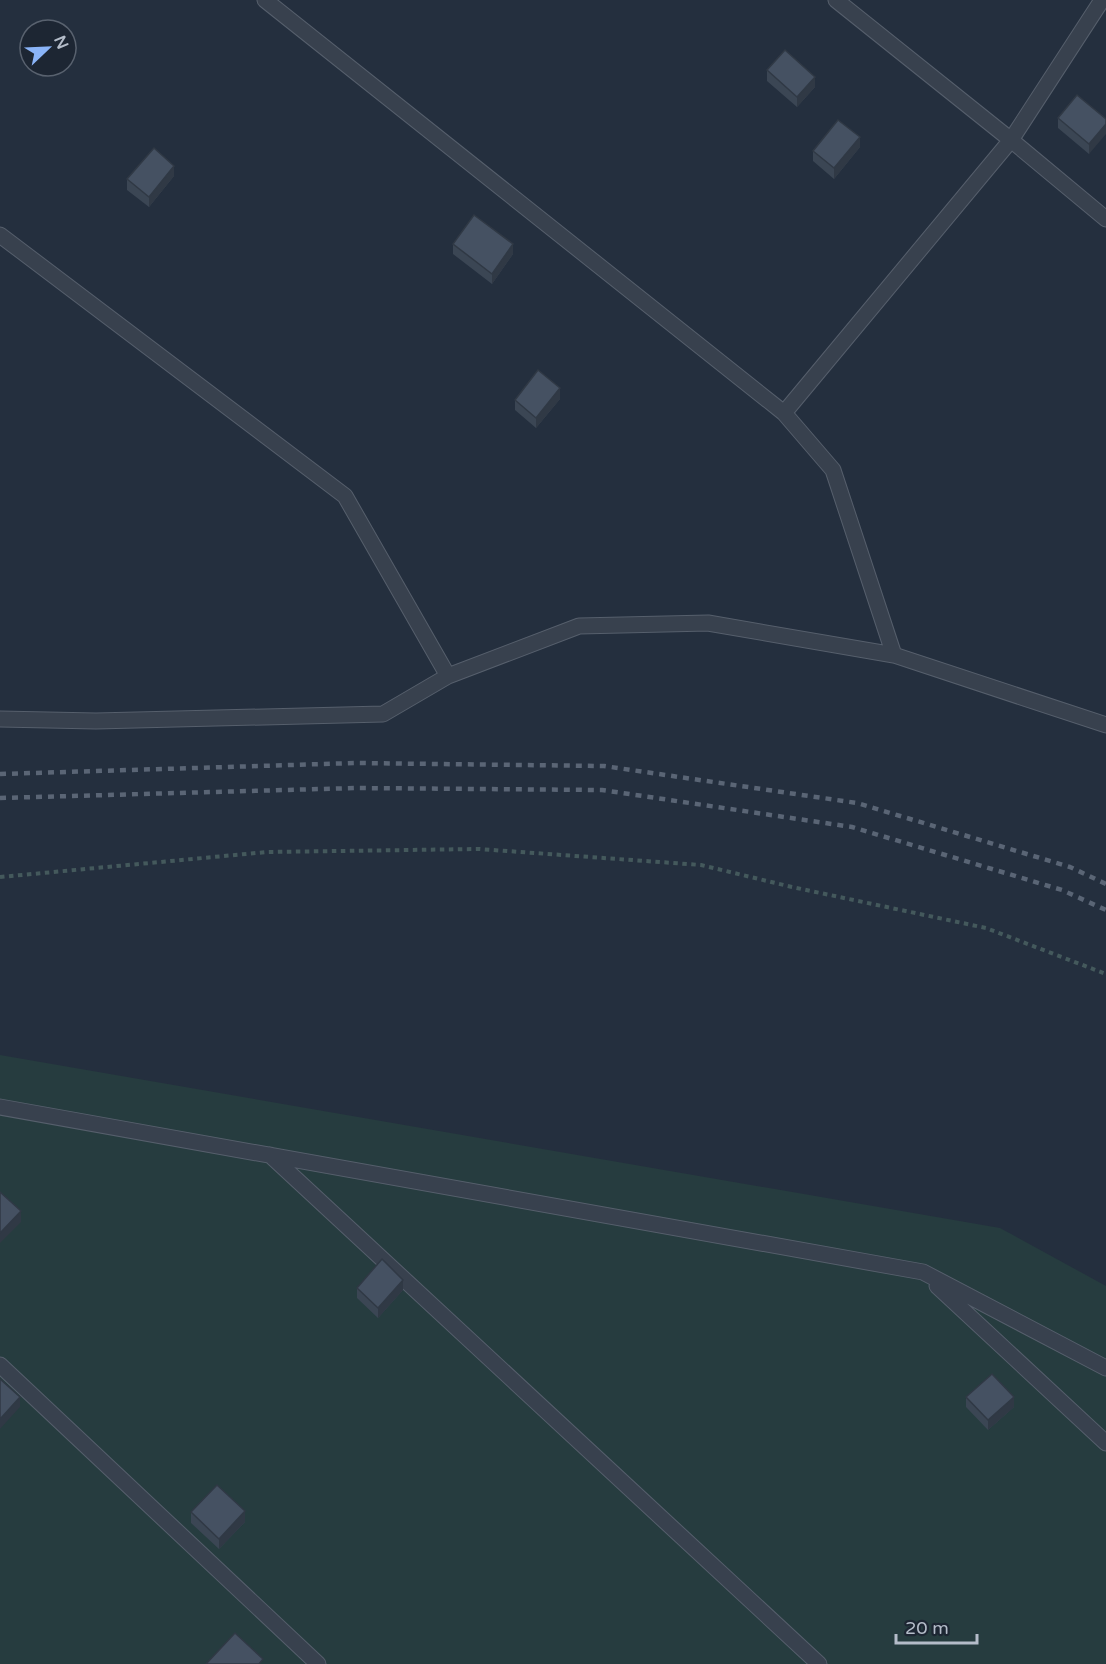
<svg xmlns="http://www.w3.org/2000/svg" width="1106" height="1664" font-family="'Varela Round',sans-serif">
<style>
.green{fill:#263c3f}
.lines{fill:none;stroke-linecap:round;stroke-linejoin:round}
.lane-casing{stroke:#565f6c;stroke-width:17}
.path{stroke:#44595c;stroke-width:4;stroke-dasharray:4.5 4.5;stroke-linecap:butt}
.lane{stroke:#38414e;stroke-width:15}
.rail{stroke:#5a6575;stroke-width:4.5;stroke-dasharray:6 6;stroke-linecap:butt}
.wall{fill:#3b4654}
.shaded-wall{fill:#303945}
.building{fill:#455162;stroke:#303945;stroke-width:1.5}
</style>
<rect width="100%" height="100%" fill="#242f3e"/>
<!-- green -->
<path class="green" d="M0 1055 1000 1228 1106 1286V1664H0Z"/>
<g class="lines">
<defs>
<path id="lane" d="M265 0 784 413 833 470 894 655
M836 0 1011 140 1106 219
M0 235 345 496 448 676
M784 413 1011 140 1102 0
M0 719 96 721 383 714 448 676 579 626 708 623 894 655 1106 725
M0 1107 923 1272 1106 1368
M270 1155 819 1664
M937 1286 1106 1443
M0 1365 318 1664"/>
</defs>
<!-- lane casing -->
<use href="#lane" class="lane-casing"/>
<!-- path -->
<path class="path" d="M0 877 267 852 479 849 701 865 792 887 986 928 1106 974"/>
<!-- lane -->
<use href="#lane" class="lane"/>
<!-- rail -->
<path class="rail" d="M0 774 356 763 604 766 857 803 1070 867 1106 884
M0 798 356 788 602 790 852 827 1062 890 1106 910"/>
</g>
<!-- wall -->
<path class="wall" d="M767 70 815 87 797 107 767 81Z
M1058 118 1106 119 1089 154 1058 128Z
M860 147 834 179 813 161V151Z
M174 176 149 207 127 190V179Z
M453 244 513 254 492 284 453 254Z
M560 399 536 428 515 410V400Z
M357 1288 403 1290 378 1318 357 1298Z
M966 1397 1014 1407 988 1430 966 1407Z
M191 1512 245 1522 219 1549 191 1523Z"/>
<!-- shaded-wall -->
<path class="shaded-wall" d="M815 77V87L797 107V97Z
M1106 124V134L1089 154V144Z
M860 137V147L834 179V168Z
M174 166V176L149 207V197Z
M513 244V254L492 284V274Z
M560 388V399L536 428V418Z
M21 1211V1222L0 1243V1233Z
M403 1280V1290L378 1318V1308Z
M20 1397V1407L0 1429V1419Z
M1014 1397V1407L988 1430V1420Z
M245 1511V1522L219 1549V1539Z"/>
<!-- building -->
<path class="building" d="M785 50 815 77 797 97 767 70Z
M1077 95 1106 119V124L1089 144 1058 118Z
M838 120 860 137 834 168 813 151Z
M154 148 174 166 149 197 127 179Z
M474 215 513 244 492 274 453 244Z
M538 370 560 388 536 418 515 400Z
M0 1192 21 1211 0 1233Z
M382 1259 403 1280 378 1308 357 1288Z
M992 1374 1014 1397 988 1420 966 1397Z
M0 1379 20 1397 0 1419Z
M217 1485 245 1511 219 1539 191 1512Z
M235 1633 263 1659 259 1664H206Z"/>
<!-- north arrow -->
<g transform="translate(48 48) rotate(67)"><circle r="28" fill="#1d2633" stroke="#59626f" stroke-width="1.5"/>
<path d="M0-4.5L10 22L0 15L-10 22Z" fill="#8ab4f8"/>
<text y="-9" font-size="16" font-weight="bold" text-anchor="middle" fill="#b4bcc9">N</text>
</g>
<!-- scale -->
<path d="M896 1634v9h81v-9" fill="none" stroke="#b4bcc9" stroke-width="3"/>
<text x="905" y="1634" font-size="18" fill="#b4bcc9" stroke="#1d2633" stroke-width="4.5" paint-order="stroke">20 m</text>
</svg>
